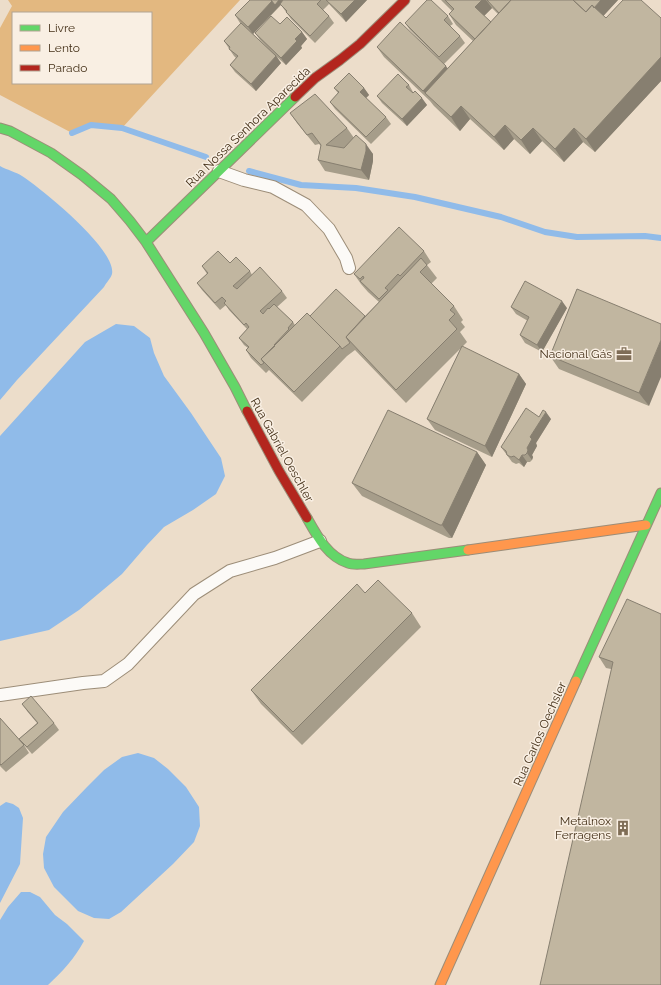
<svg xmlns="http://www.w3.org/2000/svg" width="661" height="985" font-family="Raleway,sans-serif">
<style>
.forest{fill:#e3b880;fill-rule:evenodd}
.water{fill:#90bbe9}
.lines{fill:none;stroke-linecap:round;stroke-linejoin:round}
.stream{stroke:#90bbe9;stroke-width:6}
.lane-casing{stroke:#9c8d78;stroke-width:14}
.fast-casing{stroke:#9c8d78;stroke-width:11}
.slow-casing{stroke:#9c8d78;stroke-width:11}
.jam-casing{stroke:#9c8d78;stroke-width:11}
.lane{stroke:#fcfaf7;stroke-width:12}
.fast{stroke:#63d668;stroke-width:9}
.slow{stroke:#ff974d;stroke-width:9}
.jam{stroke:#b3261e;stroke-width:9}
.wall{fill:#a69d8a;fill-rule:evenodd}
.shaded-wall{fill:#877f70}
.building{fill:#c1b6a0;stroke:#877f70}
.labels{text-anchor:middle;stroke-width:3;stroke-linejoin:round;paint-order:stroke}
.street-label{font-size:12px;fill:#443018;stroke:#f9efe3}
.poi-label{font-size:12px;fill:#443018;stroke:#f9efe3;text-anchor:end}
</style>
<rect width="100%" height="100%" fill="#ecddca"/>
<!-- forest -->
<path class="forest" d="M8 0H240L122 128 91 125 72 133 0 95V28L12 6ZM13 13H151V83H13Z"/>
<!-- water -->
<path class="water" d="M0 166C7 170 16 172 22 176 42 189 117 250 112 274 111 278 106 283 104 287L17 380 0 400Z
M116 324 134 326 150 338 154 353 164 376 191 413 221 458 225 476 216 494 193 510 164 527 147 545 122 574 79 610 49 630 0 641V436L85 342Z
M138 753 154 758 168 769 186 787 199 807 200 826 194 842 173 864 121 912 109 919 94 918 78 911 54 887 44 868 43 854 46 837 63 812 87 787 104 770 122 757Z
M6 802 13 804 19 808 23 818 20 864 0 903V806Z
M21 892H30L40 897 55 915 67 924 84 941C74 959 63 971 48 985H0V920L8 907Z"/>
<g class="lines">
<!-- stream -->
<path class="stream" d="M72 133 91 125 122 128 206 157
M249 171 301 185 356 188 415 197 501 217 545 232 577 237 645 236 661 238"/>
<defs>
<path id="lane" d="M219 171 244 180 273 187 306 205 329 229 346 258 349 268
M0 695 83 683 104 681 128 664 194 594 230 571 275 558 320 541"/>
<path id="fast" d="M0 128 10 131 51 153 82 175 111 199 130 221 146 242 204 333 235 387 247 411
M146 242 295 97
M307 518C317 536 328 557 348 563 353 565 359 564 364 564L468 550
M576 681 661 493"/>
<path id="slow" d="M468 550 646 525
M440 985 576 681"/>
<path id="jam" d="M295 97 315 78 340 60 360 44 405 0
M247 411 279 471 307 518"/>
</defs>
<!-- lane casing -->
<use href="#lane" class="lane-casing"/>
<!-- fast casing -->
<use href="#fast" class="fast-casing"/>
<!-- slow casing -->
<use href="#slow" class="slow-casing"/>
<!-- jam casing -->
<use href="#jam" class="jam-casing"/>
<!-- lane -->
<use href="#lane" class="lane"/>
<!-- fast -->
<use href="#fast" class="fast"/>
<!-- slow -->
<use href="#slow" class="slow"/>
<!-- jam -->
<use href="#jam" class="jam"/>
</g>
<!-- wall -->
<path class="wall" d="M250 0H367L346 22 329 4 323 10 329 16 334 23 315 43 291 19 281 5 253 34 269 49 260 40 255 33 280 24 302 32 307 39 301 46 302 48 286 65 277 57 281 63 256 91 235 72 230 65 236 58 234 56 224 41 249 31 240 23 235 15Z
M441 0H618L603 16 606 18H661V81L595 152 583 142 564 162 542 141 530 154 514 139 504 150 470 119 460 131 434 106 430 101 384 57 377 47 448 68 473 41 456 25 449 14 452 11ZM491 7 498 14 491 22 484 16 492 8Z
M448 16 453 24 450 26 460 36 465 43 444 64 410 30 405 23Z
M409 85 413 92 427 105 407 126 382 103 377 96Z
M334 88H364L369 95 366 98 386 117 391 124 371 144 335 109 330 102 338 93Z
M290 113 347 128 354 138 373 154V161L369 180 325 171 318 160 321 146 319 144 315 145 297 123Z
M424 251 431 262 427 265 437 278 431 284 454 306 463 320 461 322 465 327 460 332 467 342 462 347 519 374 526 384 492 457 435 430 427 419 461 348 406 403 355 350 347 356 302 402 269 370 266 373 251 358 246 350 248 348 244 345 239 338 247 329 229 310 226 305 220 310 202 290 197 283 207 274 202 266 230 263 250 271 252 275 282 291 287 298 277 307 293 322 295 325 310 316H365L379 302 368 292 361 284 354 274Z
M577 289 649 406 559 369 550 356Z
M511 307 567 308 542 352 525 343 520 335 528 321 516 314Z
M539 417 551 419 536 443 537 446 532 455 533 457 532 460 530 462H527L524 467 519 463 516 464 512 462 501 447Z
M477 452 486 465 452 538H449L362 496 352 483Z
M365 593 412 613 421 627 302 745 261 704 251 690Z
M661 614 611 669 606 668 599 657Z
M22 704 54 723 59 730 32 754 19 739 37 723 27 711Z
M0 718 24 745 29 753 6 772 0 766Z"/>
<!-- shaded-wall -->
<path class="shaded-wall" d="M279 0H285L253 34 248 27 272 1Z
M355 0H367L346 22 341 14Z
M482 0H486L492 8 483 17 475 7Z
M601 0H618L595 25 588 15Z
M302 32 307 39 301 46 302 48 286 65 281 58 295 39Z
M276 56 281 63 256 91 251 84Z
M661 57V81L595 152 586 139Z
M446 66 453 77 425 93 423 91Z
M364 88 369 95 365 99 360 92Z
M422 98 427 105 407 126 402 119Z
M461 106 470 119 460 131 451 117Z
M505 125 514 139 504 150 494 137Z
M533 128 542 141 530 154 521 140Z
M574 128 583 142 564 162 555 149Z
M366 144 373 154V161L369 180 361 170Z
M562 301 567 308 542 352 537 345Z
M661 340V377L649 406 639 393Z
M519 374 526 384 492 457 485 446Z
M546 412 551 419 536 443 537 446 532 455 533 457 532 460 527 453V448L530 437Z
M477 452 486 465 452 538 442 525Z
M522 455 527 462 524 467 519 460Z"/>
<!-- building -->
<path class="building" d="M250 0H271L272 1 248 27 235 15Z
M271 0H279L275 5Z
M283 0H321L317 4 329 16 310 36 286 12 287 11 280 4Z
M326 0H355L341 14Z
M427 0H431L448 16 444 20 460 36 439 57 405 23Z
M445 0H482L475 7 491 22 475 39 449 14 454 9Z
M487 0H511L499 13Z
M511 0H573L586 12 592 5 606 18 623 0H641L661 18V57L586 139 574 128 555 149 533 128 521 140 505 125 494 137 461 106 451 117 425 93Z
M573 0H601L594 8 592 5 586 12Z
M271 16 280 24 287 17 302 32 295 39 297 41 281 58 255 33Z
M400 22 446 66 423 91 377 47Z
M241 23 276 56 251 84 230 65 238 56 229 49 230 47 224 41Z
M349 73 364 88 360 92 386 117 366 137 330 102 339 92 334 88Z
M398 74 409 85 406 87 413 93 415 91 422 98 402 119 377 96Z
M315 94 347 128 326 145 344 148 356 135 366 144V151L361 170 318 160 321 145 312 133 307 135 290 113Z
M399 227 424 251 400 276 398 274 385 288 388 290 379 299 360 281 364 278 363 276 360 279 354 274Z
M218 251 230 263 236 257 250 271 233 286 237 289 260 267 282 291 260 311 263 314 268 308 269 309 274 304 293 322 288 328 289 329 274 345 275 346 261 359 264 363 261 365 246 350 249 347 239 338 249 327 246 323 244 325 224 303 226 301 222 297 215 303 197 283 208 273 202 266Z
M421 258 427 265 420 272 454 306 450 310 455 314 449 320 457 329 396 390 346 337Z
M525 281 562 301 537 345 520 335 529 317 511 307Z
M336 289 365 316 346 337 350 343 342 349 340 346 310 316Z
M577 289 661 324V340L639 393 550 356Z
M307 313 340 346 294 392 261 359Z
M462 346 519 374 485 446 427 419Z
M526 408 539 417 543 410 546 412 530 437 532 439 527 448 528 450 527 453 525 455H522L519 460 514 456 511 457 507 455 506 451 501 447Z
M388 410 477 452 442 525H440L352 483Z
M378 580 412 613 293 732 251 690 357 584 365 593Z
M627 599 661 614V985H540L613 662 599 657Z
M31 696 54 723 27 747 19 739 38 723 22 704Z
M0 718 24 745 1 765 0 764Z"/>
<!-- icons -->
<defs>
<symbol id="office-bare" viewBox="-9 -9 18 18"><path d="M-6-3h4V-5.5h4V-3h4V5H-6ZM-1-4.5V-3h2v-1.5ZM-6 0V1H6V0Z" fill="#7f6d56" stroke="#f9efe3" stroke-width="2.5" paint-order="stroke"/></symbol>
<symbol id="building-bare" viewBox="-9 -9 18 18"><path d="M-4-6H4V6H1V3H-1V6H-4ZM-2.5-4.3h1.7v1.8h-1.7ZM.8-4.3h1.7v1.8H.8ZM-2.5-1h1.7V.8h-1.7ZM.8-1h1.7V.8H.8Z" fill="#7f6d56" stroke="#f9efe3" stroke-width="2.5" paint-order="stroke"/></symbol>
</defs>
<g fill-rule="evenodd">
<use href="#office-bare" x="613" y="343" width="22" height="22"/>
<use href="#building-bare" x="612" y="817" width="22" height="22"/>
</g>
<g class="labels">
<!-- street labels -->
<g class="street-label">
<text transform="translate(248 127) rotate(-44)" y="4">Rua Nossa Senhora Aparecida</text>
<text transform="translate(282 450) rotate(61)" y="4">Rua Gabriel Oeschler</text>
<text transform="translate(540 734) rotate(-66)" y="4">Rua Carlos Oechsler</text>
</g>
<!-- poi labels -->
<g class="poi-label">
<text x="612" y="358">Nacional Gás</text>
<text x="611" y="825">Metalnox<tspan x="611" dy="14">Ferragens</tspan></text>
</g>
</g>
<!-- legend -->
<rect x="12" y="12" width="140" height="72" fill="#f9efe3" stroke="#b1a392"/>
<rect x="20" y="25" width="20" height="6" fill="#63d668" stroke="#b1a392"/>
<text x="48" y="32" font-size="12" fill="#443018">Livre</text>
<rect x="20" y="45" width="20" height="6" fill="#ff974d" stroke="#b1a392"/>
<text x="48" y="52" font-size="12" fill="#443018">Lento</text>
<rect x="20" y="65" width="20" height="6" fill="#b3261e" stroke="#b1a392"/>
<text x="48" y="72" font-size="12" fill="#443018">Parado</text>
</svg>
